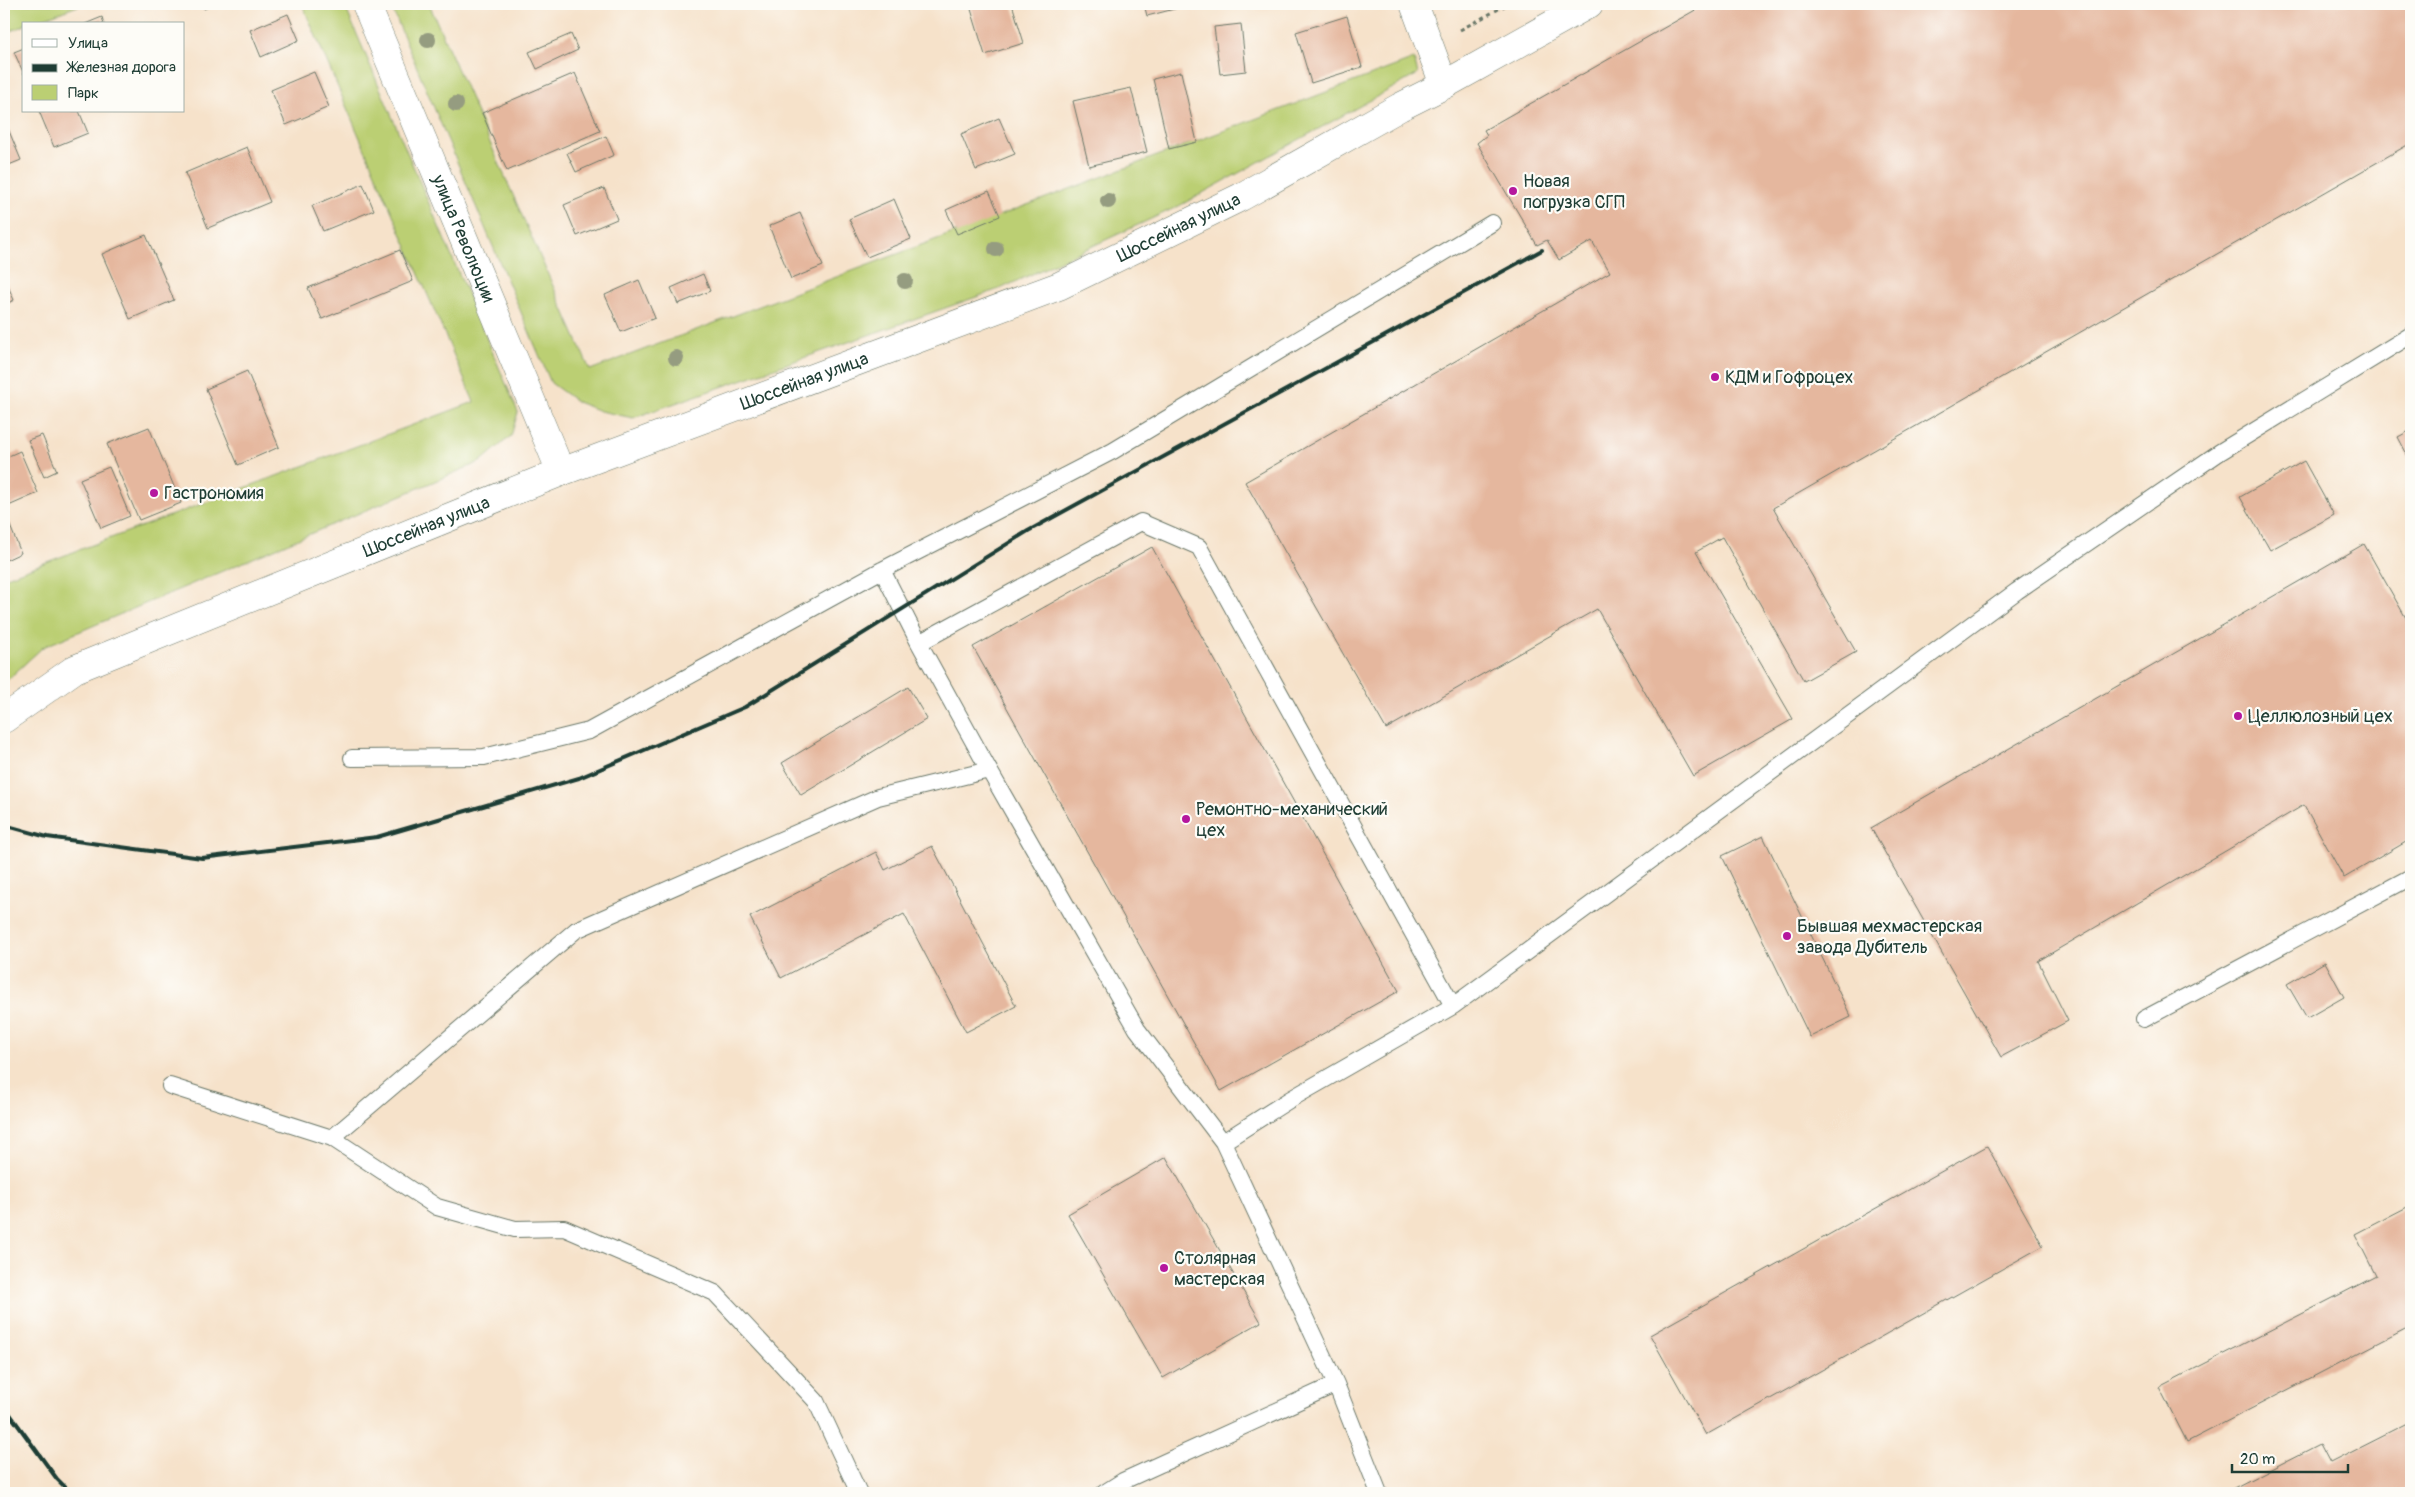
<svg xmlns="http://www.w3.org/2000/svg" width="2415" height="1497" font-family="Pangolin,sans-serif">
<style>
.green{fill:#bbcf73;stroke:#6d8654}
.building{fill:#e5b79e}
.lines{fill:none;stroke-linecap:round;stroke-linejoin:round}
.service-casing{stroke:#6a7768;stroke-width:18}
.minor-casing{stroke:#6a7768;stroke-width:29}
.path{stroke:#6a7768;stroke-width:3;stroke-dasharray:4 4;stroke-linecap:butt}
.service{stroke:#fff;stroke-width:16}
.minor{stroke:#fff;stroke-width:28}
.rail{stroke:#1f3d34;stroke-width:4}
.tree{fill:#959c80}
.poi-dot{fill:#b5179e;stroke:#fdfcf7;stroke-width:2}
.labels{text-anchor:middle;stroke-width:4.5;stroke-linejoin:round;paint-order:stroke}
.poi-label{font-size:18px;fill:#1f3d34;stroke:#fdfcf7;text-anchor:start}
.street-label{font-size:18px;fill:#1f3d34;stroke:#fdfcf7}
</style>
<rect width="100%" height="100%" fill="#fdfcf7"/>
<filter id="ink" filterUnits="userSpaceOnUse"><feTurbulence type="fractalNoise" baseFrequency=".02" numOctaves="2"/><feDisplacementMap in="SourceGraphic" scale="10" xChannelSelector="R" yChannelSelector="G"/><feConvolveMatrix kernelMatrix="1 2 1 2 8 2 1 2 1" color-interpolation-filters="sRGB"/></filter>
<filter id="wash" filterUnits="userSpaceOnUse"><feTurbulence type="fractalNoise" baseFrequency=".0096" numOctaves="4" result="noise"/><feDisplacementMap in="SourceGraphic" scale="20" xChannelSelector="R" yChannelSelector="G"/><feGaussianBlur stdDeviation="1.12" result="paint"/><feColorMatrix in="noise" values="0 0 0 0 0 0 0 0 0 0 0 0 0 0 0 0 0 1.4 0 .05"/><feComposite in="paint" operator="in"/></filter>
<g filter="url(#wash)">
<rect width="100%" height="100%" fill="#f6e2ca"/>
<!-- green -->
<path class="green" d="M4 4H83L29 24H24V26L4 33Z
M302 4H344L518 412 511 436 480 462 43 647 4 683V578L474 402Z
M390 4H429L590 370 1414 59 1418 74 1179 206 1002 288 633 418 600 411 577 402 551 383Z"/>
<g id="blocks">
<!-- building -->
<path class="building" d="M202 4H216L204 9Z
M976 4H1012L1024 43 985 55 970 6Z
M1144 4H1186V6L1147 16Z
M1706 4H2411V143L1773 508 1856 652 1804 681 1722 537 1696 552 1793 719 1693 776 1597 609 1386 729 1245 482 1610 272 1592 241 1559 260 1547 240 1537 245 1477 143 1487 135 1484 130Z
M288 14 299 40 261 57 250 30Z
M1347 16 1362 67 1311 83 1296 32Z
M102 17 104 24H85Z
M1241 24 1246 71 1220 74 1214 27Z
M571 34 578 50 537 69 529 52Z
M24 48V74L14 52Z
M314 72 329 107 286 125 271 90Z
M1181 72 1197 142 1169 149 1153 79Z
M575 73 600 131 507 171 482 113Z
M1131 88 1147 152 1089 166 1073 101Z
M39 111H79L88 133 54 147Z
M999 118 1015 154 976 170 961 134Z
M4 119 21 160 4 167Z
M606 136 614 155 576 172 567 153Z
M247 147 270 202 208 228 185 173Z
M363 184 374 210 323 231 312 206Z
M604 188 617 219 577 236 564 205Z
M989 191 1000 216 957 234 946 210Z
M894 199 911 239 867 257 849 219Z
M800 213 823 266 791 279 769 226Z
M146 235 174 300 130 319 102 254Z
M400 250 413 281 322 319 308 288Z
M703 274 710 291 678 304 671 288Z
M4 277 14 300 4 305Z
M639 280 655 318 621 332 605 295Z
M247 371 279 447 238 465 206 389Z
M149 427 181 503 139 520 107 444Z
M2411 430V462L2398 437Z
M42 435 57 471 44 477 28 440Z
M20 451 38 493 4 508V458Z
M2304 461 2334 515 2270 550 2240 497Z
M109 467 130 516 101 528 80 479Z
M4 511 21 553 4 561Z
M2364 544 2411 627V839L2344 878 2304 805 2038 961 2068 1021 2001 1057 1871 828Z
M1152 547 1399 991 1221 1091 973 647Z
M908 687 927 719 801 795 782 763Z
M1763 836 1851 1017 1810 1037 1722 856Z
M932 846 1016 1006 966 1032 904 914 781 978 750 917 876 852 885 870Z
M2325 962 2344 997 2307 1018 2287 984Z
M1987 1146 2043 1246 1706 1435 1650 1335Z
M1166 1157 1261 1322 1163 1378 1068 1214Z
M2411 1205V1326L2187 1442 2159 1387 2376 1276 2355 1234Z
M2411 1422V1493H2224L2320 1444 2330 1463Z"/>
</g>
</g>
<g filter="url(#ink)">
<use href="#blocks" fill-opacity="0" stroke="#6a7768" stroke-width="1"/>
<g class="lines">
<defs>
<path id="service" d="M882 570 919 643 989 770 1137 1029 1223 1142 1336 1384 1379 1493
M919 643 1141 522 1199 547 1453 1006
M352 758 484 757 589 731 882 570 1113 451 1492 223
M2144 1019 2411 877
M170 1086 332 1138 437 1207 515 1229 564 1228 715 1293 816 1401 859 1493
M332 1138 576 930 878 797 989 770
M1223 1142 1289 1100 1453 1006 2017 591 2220 452 2411 335
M1104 1493 1123 1481 1336 1384"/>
<g id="minor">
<path id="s1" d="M366 4 561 472"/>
<path d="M1414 4 1444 85"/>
<path id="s2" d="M4 719 75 669 561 472 1059 286 1241 197 1400 107 1444 85 1589 4"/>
</g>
</defs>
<!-- service casing -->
<use href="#service" class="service-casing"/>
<!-- minor casing -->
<use href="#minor" class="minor-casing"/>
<!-- path -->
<path class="path" d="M1460 30 1508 4"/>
<!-- service -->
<use href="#service" class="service"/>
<!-- minor -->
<use href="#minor" class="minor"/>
<!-- rail -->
<path class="rail" d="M4 825 47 837 202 858 377 837 579 778 745 707 1028 531 1542 250
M4 1406 57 1479 71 1493"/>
</g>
<!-- trees -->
<g class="tree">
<circle cx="428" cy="40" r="8"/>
<circle cx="456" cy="104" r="8"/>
<circle cx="1108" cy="201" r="8"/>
<circle cx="996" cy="249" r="8"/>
<circle cx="905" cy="281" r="8"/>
<circle cx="676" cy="358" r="8"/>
</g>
</g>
<!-- markers -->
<g class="poi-dot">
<circle cx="1513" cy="191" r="5"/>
<circle cx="1715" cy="377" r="5"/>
<circle cx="154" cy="493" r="5"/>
<circle cx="2238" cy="716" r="5"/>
<circle cx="1186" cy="819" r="5"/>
<circle cx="1787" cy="936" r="5"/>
<circle cx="1164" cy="1268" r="5"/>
</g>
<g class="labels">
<!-- poi labels -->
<g class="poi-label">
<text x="1523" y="187">Новая<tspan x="1523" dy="21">погрузка СГП</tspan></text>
<text x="1725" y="383">КДМ и Гофроцех</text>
<text x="164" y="499">Гастрономия</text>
<text x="2248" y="722">Целлюлозный цех</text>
<text x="1196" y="815">Ремонтно-механический<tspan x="1196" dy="21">цех</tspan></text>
<text x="1797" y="932">Бывшая мехмастерская<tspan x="1797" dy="21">завода Дубитель</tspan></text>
<text x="1174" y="1264">Столярная<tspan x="1174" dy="21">мастерская</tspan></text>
</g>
<!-- street labels -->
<g class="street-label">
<text dy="6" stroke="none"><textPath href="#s2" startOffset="1276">Шоссейная улица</textPath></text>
<text dy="6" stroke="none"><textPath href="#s1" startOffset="254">улица Революции</textPath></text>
<text dy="6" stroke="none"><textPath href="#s2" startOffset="871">Шоссейная улица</textPath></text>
<text dy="6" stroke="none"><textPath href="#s2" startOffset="466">Шоссейная улица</textPath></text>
</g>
</g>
<!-- margin -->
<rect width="2415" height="1497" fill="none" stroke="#fdfcf7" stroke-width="20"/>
<!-- legend -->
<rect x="22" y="22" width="162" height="90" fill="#fdfcf7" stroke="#a4b0a9"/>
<rect x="32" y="39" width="25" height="8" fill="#ffffff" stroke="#a4b0a9"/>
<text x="68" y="48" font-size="15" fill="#1f3d34">Улица</text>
<rect x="32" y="64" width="25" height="8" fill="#1f3d34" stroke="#a4b0a9"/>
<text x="68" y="72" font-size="15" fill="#1f3d34">Железная дорога</text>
<rect x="32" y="85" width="25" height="15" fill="#bbcf73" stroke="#a4b0a9"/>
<text x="68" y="98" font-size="15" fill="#1f3d34">Парк</text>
<!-- scale -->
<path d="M2232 1464v8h116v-8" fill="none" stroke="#1f3d34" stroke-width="2.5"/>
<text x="2240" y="1464" font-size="15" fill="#1f3d34" stroke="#fdfcf7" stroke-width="4" paint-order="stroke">20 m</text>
</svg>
